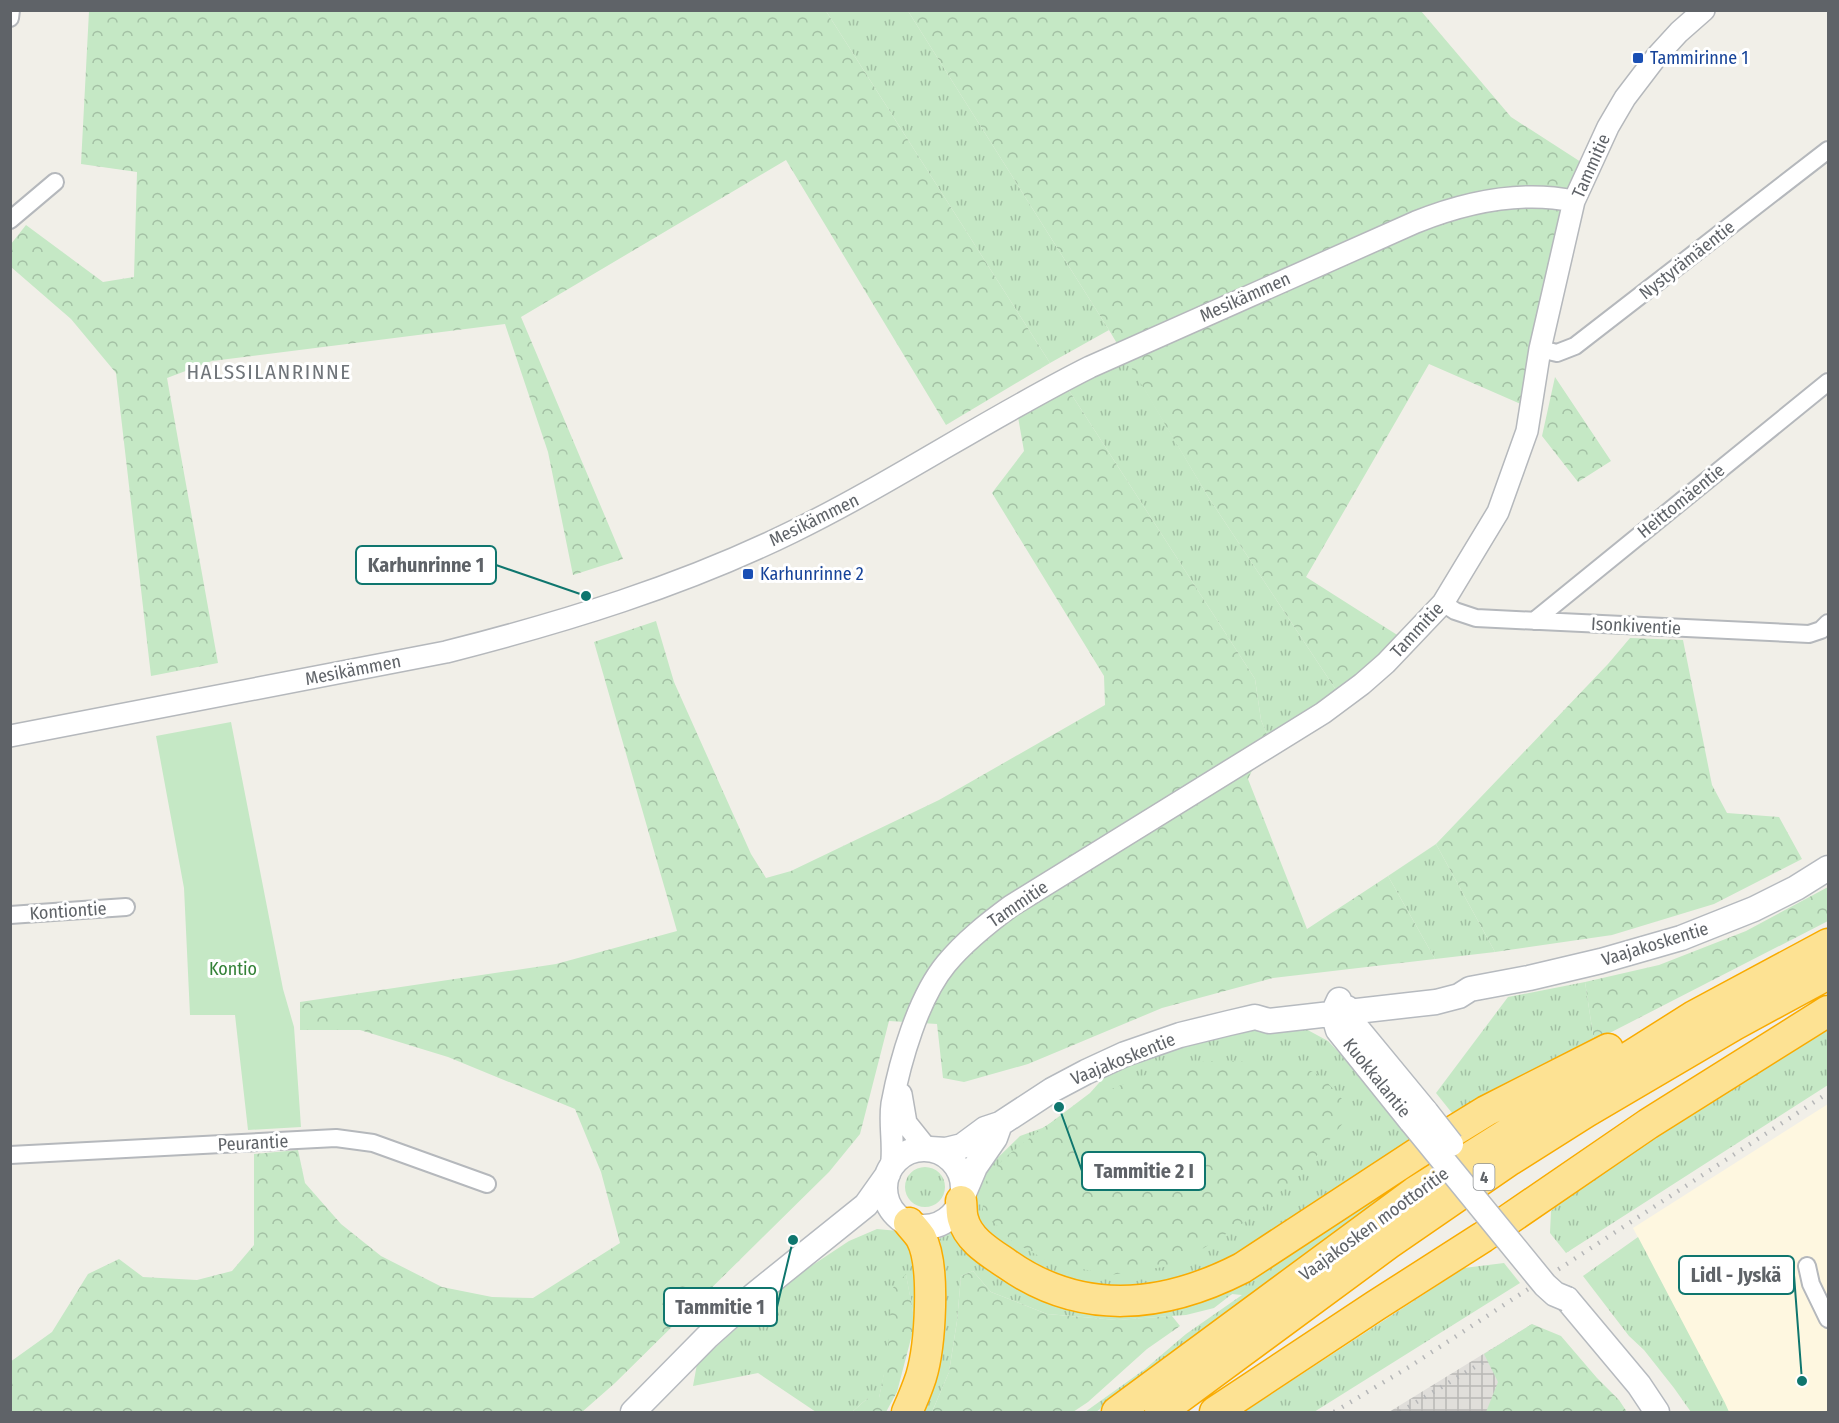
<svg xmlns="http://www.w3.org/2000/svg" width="1839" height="1423" font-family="'Fira Sans Condensed',sans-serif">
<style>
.commercial{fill:#fef7e0}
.industrial{fill:url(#industrial-grid)}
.grass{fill:url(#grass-tufts)}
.forest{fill:url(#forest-crowns)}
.park{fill:#c5e8c5}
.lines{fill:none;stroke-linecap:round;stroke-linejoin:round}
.minor-casing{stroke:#b5b8bc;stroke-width:20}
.tertiary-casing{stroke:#b5b8bc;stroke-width:24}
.secondary-casing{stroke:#b6babf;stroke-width:27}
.motorway-casing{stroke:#f9ab00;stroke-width:33}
.minor{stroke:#fff;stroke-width:16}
.tertiary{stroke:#fff;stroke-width:21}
.secondary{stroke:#fff;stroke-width:24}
.motorway{stroke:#fde293;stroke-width:30}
.rail{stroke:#b6b7b8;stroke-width:4.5;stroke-dasharray:1.5 8;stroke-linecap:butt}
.secondary-bridge-casing{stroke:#b6babf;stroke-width:27;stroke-linecap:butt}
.secondary-bridge{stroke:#fff;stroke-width:24}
.transit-dot{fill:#1a4fb4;stroke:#fff;stroke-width:2}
.labels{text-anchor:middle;stroke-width:6;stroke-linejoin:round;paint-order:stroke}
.shield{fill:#fff;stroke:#8f9295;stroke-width:1.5}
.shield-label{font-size:16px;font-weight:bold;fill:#5f6368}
.transit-label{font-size:18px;fill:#164399;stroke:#fff;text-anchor:start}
.street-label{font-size:18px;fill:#5f6368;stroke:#fff}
.park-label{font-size:18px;fill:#348238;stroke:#fff}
.quarter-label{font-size:21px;letter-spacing:1.5px;fill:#70757a;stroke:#fff}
.leader{fill:none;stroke:#0f766e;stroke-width:2}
.callout-dot{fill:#0f766e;stroke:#fff;stroke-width:2}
.callout{fill:#fff;stroke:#0f766e;stroke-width:2}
.callout-label{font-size:20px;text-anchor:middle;font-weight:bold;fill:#5f6368}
</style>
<defs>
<pattern id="industrial-grid" width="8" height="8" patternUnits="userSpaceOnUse" patternTransform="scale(1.5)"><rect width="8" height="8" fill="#e0deda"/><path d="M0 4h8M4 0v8" fill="none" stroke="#b9b8b5"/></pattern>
<pattern id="grass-tufts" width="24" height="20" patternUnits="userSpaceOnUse" patternTransform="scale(1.5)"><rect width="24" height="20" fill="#c5e8c5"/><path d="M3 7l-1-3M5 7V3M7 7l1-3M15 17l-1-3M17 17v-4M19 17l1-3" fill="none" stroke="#a3c0a4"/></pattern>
<pattern id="forest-crowns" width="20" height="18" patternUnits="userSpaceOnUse" patternTransform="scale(1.5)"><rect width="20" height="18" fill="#c5e8c5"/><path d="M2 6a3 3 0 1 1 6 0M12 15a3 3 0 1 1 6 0" fill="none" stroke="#a3c0a4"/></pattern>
</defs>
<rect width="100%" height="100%" fill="#f1efe8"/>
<!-- commercial -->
<path class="commercial" d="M1828 1104V1412H1729L1633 1228Z"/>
<!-- industrial -->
<path class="industrial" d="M1532 1324 1581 1412H1389Z"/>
<!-- grass -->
<path class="grass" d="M826 11H908L1109 330 1050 363Z
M1127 359 1207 495 1338 693 1268 737 1261 720 1255 679 1068 389Z
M1436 844 1495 952 1435 959 1388 876Z
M1585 982 1594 1041 1456 1118 1436 1093 1508 997Z
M1828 1022V1085L1566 1253 1550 1233 1551 1211 1601 1169Z
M1304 1028 1328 1041 1356 1070 1413 1144 1267 1244 1165 1286 1101 1288 1050 1276 1004 1251 975 1220 974 1197 981 1174 1020 1136 1045 1127 1090 1093 1106 1075 1167 1050 1250 1030Z
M1558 1082 1293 1266 1096 1412H1085L1145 1369 1186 1334 1242 1295 1232 1294 1214 1308 1186 1315 1117 1320 1047 1314 991 1292 973 1271 961 1276 957 1321 949 1372 932 1412H917L940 1252 939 1239 950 1233H960L1011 1276 1154 1308Z
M905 1187a20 20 0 1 1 40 0a20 20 0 1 1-40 0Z
M877 1229 898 1231C923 1258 916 1288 915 1323L906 1275 891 1322 890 1346 879 1398H868L852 1412H816L758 1373 693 1386 697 1364 790 1280 849 1241Z
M1638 1237 1725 1403 1729 1412H1691L1674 1388 1644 1350 1629 1336 1583 1276Z
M1504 1263 1520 1283 1314 1412H1244L1464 1268Z"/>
<!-- forest -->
<path class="forest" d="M89 11H826L1050 363 946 425 786 160 521 317 623 559 573 575 548 452 505 324 212 361 167 378 218 663 151 676 116 373 71 319 11 267V244L26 225 103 282 134 277 137 172 81 164Z
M908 11H1421L1511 117 1584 164 1523 405 1429 364 1306 577 1402 638 1338 693 1207 495 1109 330Z
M1555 377 1611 461 1578 482 1542 436Z
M1068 389 1255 679 1261 720 1268 737 1248 779 1307 929 1388 876 1435 959 1273 978 1162 1008 1028 1064 964 1082 943 1078 937 1024 889 1021 860 1134 829 1172 615 1383 582 1412H11L10 1362 52 1332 88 1274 119 1259 143 1277 197 1280 232 1271 254 1245V1154L298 1150 305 1183 341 1224 381 1256 442 1287 492 1297 533 1298 620 1243 601 1172 575 1109 448 1057 360 1030H300V1002L556 964 677 931 594 642 656 621 674 682 751 854 766 878 791 871 939 800 1105 705 1104 676 992 493 1024 451 1018 417Z
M1630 638 1683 640 1712 785 1727 813 1779 817 1802 859 1714 904 1612 935 1495 952 1436 844 1608 664Z
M1828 887V921L1594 1041 1585 982 1659 965 1746 931Z
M1226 1061C1251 1063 1291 1061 1313 1072 1327 1079 1343 1100 1352 1112L1305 1170 1248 1220 1177 1265 1110 1275 1050 1262 1013 1242 983 1211 982 1187 1003 1159 1044 1127 1097 1095 1175 1063Z
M973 1271 991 1292 1047 1314 1117 1320 1172 1316 1180 1326 1147 1349 1088 1402 1073 1412H932L949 1372 957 1321 961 1276Z
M906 1274 915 1323 897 1392 886 1412H852L868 1398H879C887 1359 892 1330 890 1291Z
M1532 1324 1561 1336 1597 1378 1619 1400 1627 1412H1486L1498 1382 1484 1354Z"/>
<!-- park -->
<path class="park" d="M231 722 283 989 294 1027 301 1127 248 1130 235 1015H190L184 888 156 736Z"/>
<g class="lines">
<defs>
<path id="minor" d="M10 18 11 10
M10 220 55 182
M1540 349 1557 353 1575 346 1828 150
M1443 603 1455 611 1476 618 1809 634 1821 630 1828 623
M1534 621 1828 382
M10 915 126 907
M10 1155 336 1138 373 1143 487 1184
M1807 1266 1811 1284 1828 1319"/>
<path id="tertiary" d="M10 736 446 652C564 622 682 586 792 532 894 482 988 418 1090 367L1416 222C1466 202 1520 190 1574 201
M901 1094 906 1123 926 1148
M891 1168C895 1147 889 1126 892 1104 900 1061 918 998 946 964 965 941 988 923 1011 906L1323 713 1362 684 1386 663 1443 603 1498 512 1527 431 1540 349 1574 201 1608 127 1625 98 1657 56 1679 32 1704 10"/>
<path id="secondary" d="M1339 1000 1333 1013 1338 1030 1411 1121
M1347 1008 1350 1011 1351 1021 1426 1112
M885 1188a39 39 0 1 1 78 0a39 39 0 1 1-78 0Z
M930 1149 946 1150 962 1146 985 1129 1000 1124 1052 1090 1086 1072 1125 1054 1180 1035 1229 1023 1255 1017 1269 1021 1436 1002 1459 996 1470 989 1529 978 1601 961 1681 938 1754 909 1796 888 1828 868
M964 1193 975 1167 995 1138 1000 1124
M1567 1299 1639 1385 1657 1412
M633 1412 707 1337 754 1295 866 1205 888 1174"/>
<path id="motorway" d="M961 1201C962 1207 961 1213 963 1219 968 1240 991 1253 1007 1264 1082 1317 1164 1308 1242 1268L1416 1154 1486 1111 1608 1049
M907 1412C912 1401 917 1389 921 1377 930 1347 936 1266 921 1238 918 1233 913 1228 909 1223
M1117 1412 1415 1192 1694 1016 1828 944
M1160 1412 1388 1244 1510 1160 1586 1112 1734 1025 1828 974
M1215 1412 1375 1306 1483 1237 1648 1124 1828 1011"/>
</defs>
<!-- minor casing -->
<use href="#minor" class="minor-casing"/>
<!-- tertiary casing -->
<use href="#tertiary" class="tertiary-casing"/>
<!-- secondary casing -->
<use href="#secondary" class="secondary-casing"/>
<!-- motorway casing -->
<use href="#motorway" class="motorway-casing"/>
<!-- minor -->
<use href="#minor" class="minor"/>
<!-- tertiary -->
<use href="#tertiary" class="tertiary"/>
<!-- secondary -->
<use href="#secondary" class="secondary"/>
<!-- motorway -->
<use href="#motorway" class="motorway"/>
<!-- rail -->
<path class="rail" d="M1334 1412 1409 1367 1828 1093
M1400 1412 1483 1362"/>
<defs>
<path id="secondary-bridge" d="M1426 1112 1451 1144
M1411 1121 1545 1285 1555 1294 1567 1299"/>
</defs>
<!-- secondary-bridge casing -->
<use href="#secondary-bridge" class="secondary-bridge-casing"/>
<!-- secondary-bridge -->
<use href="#secondary-bridge" class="secondary-bridge"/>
</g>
<!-- markers -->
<g class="transit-dot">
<rect x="1632" y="52" width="12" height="12" rx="3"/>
<rect x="742" y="568" width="12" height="12" rx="3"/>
</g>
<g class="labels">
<!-- shield labels -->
<rect class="shield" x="1473.5" y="1164" width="21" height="26" rx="4.5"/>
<g class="shield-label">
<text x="1484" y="1183">4</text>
</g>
<!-- transit labels -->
<g class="transit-label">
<text x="1650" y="64">Tammirinne 1</text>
<text x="760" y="580">Karhunrinne 2</text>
</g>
<!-- street labels -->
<g class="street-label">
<text transform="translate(1591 166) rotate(-66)" y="6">Tammitie</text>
<text transform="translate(1687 260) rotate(-38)" y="6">Nystyrämäentie</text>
<text transform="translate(1245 297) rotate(-24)" y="6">Mesikämmen</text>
<text transform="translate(1681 501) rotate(-39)" y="6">Heittomäentie</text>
<text transform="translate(814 520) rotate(-26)" y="6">Mesikämmen</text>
<text transform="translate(1636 626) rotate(3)" y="6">Isonkiventie</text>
<text transform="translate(1417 630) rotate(-47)" y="6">Tammitie</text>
<text transform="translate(353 670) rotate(-11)" y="6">Mesikämmen</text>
<text transform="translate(1018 904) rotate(-34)" y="6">Tammitie</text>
<text transform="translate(68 911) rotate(-4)" y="6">Kontiontie</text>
<text transform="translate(1655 944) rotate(-17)" y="6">Vaajakoskentie</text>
<text transform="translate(1123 1059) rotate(-22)" y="6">Vaajakoskentie</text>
<text transform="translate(1377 1078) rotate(51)" y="6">Kuokkalantie</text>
<text transform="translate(253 1143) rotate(-3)" y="6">Peurantie</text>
<text transform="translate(1374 1224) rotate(-36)" y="6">Vaajakosken moottoritie</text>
</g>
<!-- park labels -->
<g class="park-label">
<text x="233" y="975">Kontio</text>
</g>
<!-- quarter labels -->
<g class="quarter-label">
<text x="269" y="379">HALSSILANRINNE</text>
</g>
</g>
<!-- callouts -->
<path class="leader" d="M586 596L496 565M1059 1107L1082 1171M1802 1381L1794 1275M793 1240L777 1307"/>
<g class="callout-dot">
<circle cx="586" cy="596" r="6"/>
<circle cx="1059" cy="1107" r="6"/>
<circle cx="1802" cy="1381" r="6"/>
<circle cx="793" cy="1240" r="6"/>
</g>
<g class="callout">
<rect x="356" y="546" width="140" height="38" rx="6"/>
<rect x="1082" y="1152" width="123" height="38" rx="6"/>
<rect x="1679" y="1256" width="115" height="38" rx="6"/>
<rect x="664" y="1288" width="113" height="38" rx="6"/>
</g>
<g class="callout-label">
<text x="426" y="572">Karhunrinne 1</text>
<text x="1144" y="1178">Tammitie 2 I</text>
<text x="1736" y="1282">Lidl - Jyskä</text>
<text x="720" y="1314">Tammitie 1</text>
</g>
<!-- border -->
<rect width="1839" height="1423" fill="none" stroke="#5f6368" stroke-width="24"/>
</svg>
